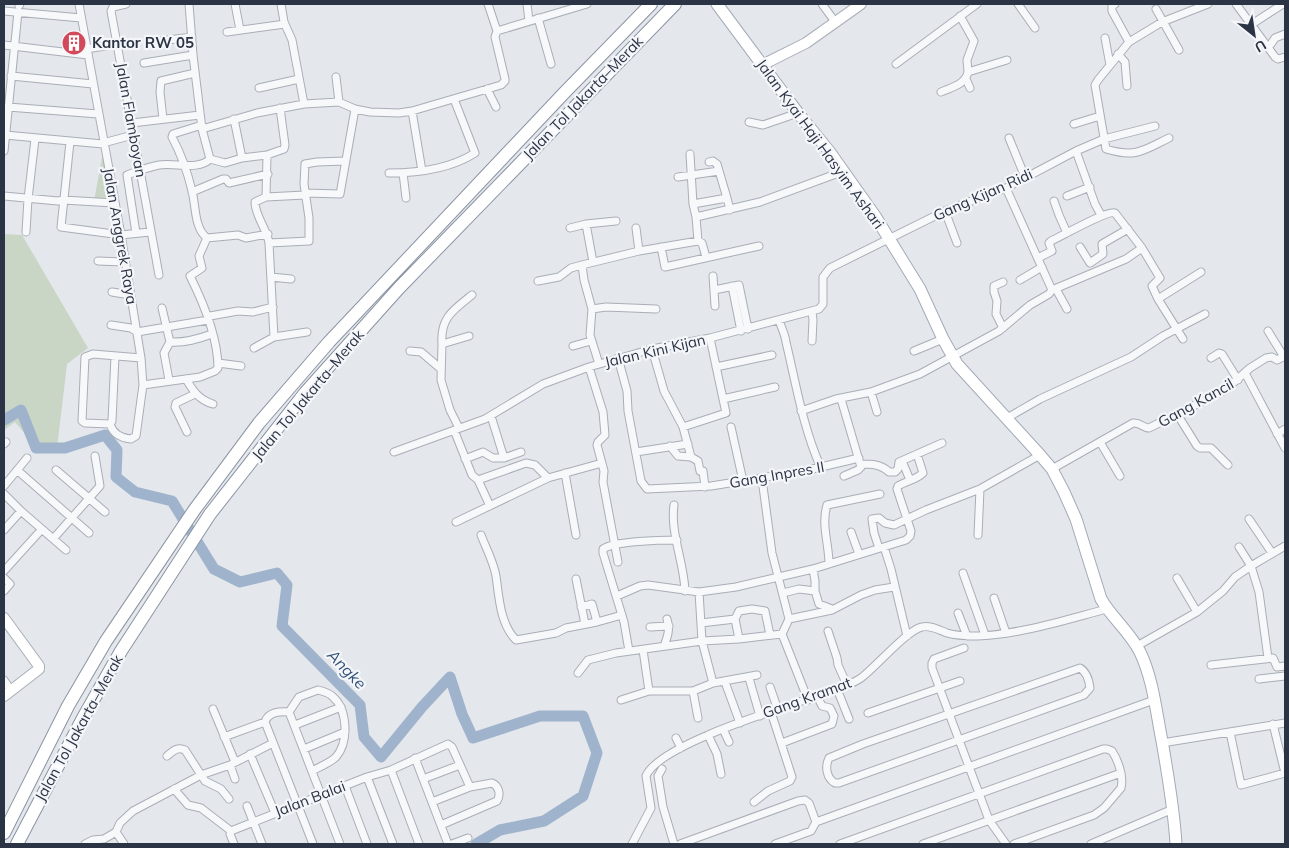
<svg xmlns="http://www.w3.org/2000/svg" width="1289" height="848" font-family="Mulish,sans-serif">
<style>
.green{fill:#c9d6c5}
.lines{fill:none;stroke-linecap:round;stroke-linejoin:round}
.river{stroke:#9fb4cc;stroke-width:11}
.street-casing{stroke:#a9aeb7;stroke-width:9}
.secondary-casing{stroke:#a9aeb7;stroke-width:12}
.primary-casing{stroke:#a3abb8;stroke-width:13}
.highway-casing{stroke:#8b94a3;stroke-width:14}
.street{stroke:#f7f8fa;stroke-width:7}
.secondary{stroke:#fff;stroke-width:10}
.primary{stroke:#fff;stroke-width:11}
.highway{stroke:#fff;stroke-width:12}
.labels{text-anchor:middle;stroke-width:4.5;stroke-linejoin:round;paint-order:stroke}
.poi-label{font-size:15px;font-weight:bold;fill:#2b3445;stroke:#f4f6f9;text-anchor:start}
.street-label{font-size:15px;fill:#2b3445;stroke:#f4f6f9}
.water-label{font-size:16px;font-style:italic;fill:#34527a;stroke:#f4f6f9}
</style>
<rect width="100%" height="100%" fill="#e4e7ec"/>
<!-- green -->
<path class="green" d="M104 147 113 202 94 201Z
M4 234 22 235 88 348 67 364 57 448 39 450 15 422 4 430Z"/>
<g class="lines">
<!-- river -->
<path class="river" d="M4 420 21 410 36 448H65L105 435 117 450 116 477 135 492 172 501 214 569 240 582 277 573 287 585 282 626 360 705 364 737 381 757 422 707 450 677 462 714 473 738 540 716H583L597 753 583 796 544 821 500 830 476 844"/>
<defs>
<path id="street" d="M79 4 121 235 141 358 143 385 136 436 131 439C121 438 113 434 110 424
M126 4 113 7 111 11 159 275
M189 4 193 55 202 129 210 159
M235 4 240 30
M281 4 284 22 292 40 304 104
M488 4 497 31
M527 4 529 21
M822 4 836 23
M1018 4 1035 28
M1115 4 1112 6V11L1129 42
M1236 4 1275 57 1278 59 1285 57
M19 6 20 4
M1156 9 1179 50
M4 11 81 18
M960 16 974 41 967 60 968 72
M538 18 551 64
M1252 24 1283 4
M227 32 285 24
M1105 38 1110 65
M160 41 192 37
M1271 44 1275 38 1285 34
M4 45 88 55
M86 49 118 44
M1118 54 1125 62 1127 86
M144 63 193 55
M896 64 977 4
M11 76 93 84
M336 77 339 102
M966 79 970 88
M259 88 299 79
M487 89 496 107
M941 92C952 87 965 85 968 72L1007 60
M8 107 98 114
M412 111 422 171
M163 119 160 92 161 81 195 73
M234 119 242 158
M749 122 763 125 798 113
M132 123 200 115
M1074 124 1100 116
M202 125 173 134 172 137C180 152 188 174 192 191 196 206 194 228 207 238
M202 129 257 113 304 104 339 102 355 109 370 112 399 113 412 111 501 85 505 81V79L495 37 497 31 587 4
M5 135 103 144
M1009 138 1025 177
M1169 138C1142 151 1136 158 1106 149L1095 85 1098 80 1129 42 1162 22 1208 4
M70 142 61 227 121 235 150 232
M103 143 133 135
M4 151 18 12
M1076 151 1095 204 1101 215
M690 154 693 204 696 217
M210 159 225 163 242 158 267 155 284 149 285 145 280 108
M709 162 713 161 717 164 727 198
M389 173C417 173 450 169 475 153L454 99
M403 173 406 198
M678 177 719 171
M1006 188 1052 290
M192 192 223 179H226L229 183 268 174
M305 193 340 194 355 109
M4 196 58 201 63 200 114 203
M1067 196 1090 187
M266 197 267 155
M1054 201 1059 215 1067 233
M693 204 727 198 730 210
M945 211 957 243
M570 228 586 224
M636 228 639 251
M26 232 28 199 35 139
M136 233 127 175C138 171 148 167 159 165 174 162 198 171 210 159
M207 238 238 235 246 238 268 234
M698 241 702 243 706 257
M269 243 309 241V218L304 184 305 164 317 162 345 161
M661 247 665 267 759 246
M1080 247 1090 263 1103 254 1102 244 1128 229
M1038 258 1052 251 1049 243 1051 241C1062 236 1107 210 1115 213L1142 248 1160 278 1152 286 1158 299 1183 339
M98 261 124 262
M593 262 586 224 616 221
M582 265 584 280 592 309 590 335 599 364
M713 276 715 306
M271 277 291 279
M1020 280 1042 267
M538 281 559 277 571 268 582 265 639 251 698 241 696 217 760 202 844 171
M1003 282 994 286V292L997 301 996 314 1003 328
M732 286 741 331
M1056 289 1067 309
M714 290 739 285 748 329
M112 292 130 295
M1158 299 1201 272
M162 308 170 342 164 353 169 380
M592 309 606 307 656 309
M812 312 813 320 812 341
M779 320C781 327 785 334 786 342 796 384 803 428 821 468
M111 325 131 328 137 332 208 320 210 316 238 311 253 312 273 307
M1268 331 1284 357
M274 337 269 243C267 229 255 216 255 202L266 197 305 195
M170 342C185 343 198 339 212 334
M442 344C440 318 453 310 472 295
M573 346 591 341
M254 348 274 337 307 332
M652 349 664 391 683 427 691 457
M410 351 421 352 441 369
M914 351 943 339
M618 358 627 391 628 411 641 481 647 489 711 486 804 471 859 458
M1211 358 1219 353 1222 354 1238 380
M218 363 241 366
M589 367 603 412 605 435 598 442 597 445 604 471 603 482 618 562
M716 367 772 355
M1245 373 1285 448
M186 379C193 391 199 400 213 404
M143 385 200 377 215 371 218 368C218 338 203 302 190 276L202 268 199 256 207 238
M871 392 877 412
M723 399 775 387
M841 399 861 467 858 470 844 476
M801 411 836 399 871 392 920 374 999 331 1030 305 1049 294 1052 290 1126 259 1142 248
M1177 414 1197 446 1200 448H1211L1228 465
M491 416 504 458
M1007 418 1040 399 1131 357 1163 336 1205 314
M110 424 85 423 82 421 85 357 93 354 141 358
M110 424 112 421 115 356
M683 427 726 413 710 338
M731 427 743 481
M459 428 450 410 441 380 442 344 469 336
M454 430 472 475 478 480 490 506
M187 432 175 407 176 403 195 394
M1277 434 1285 429
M1100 442 1120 476
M4 444 6 442
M670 446 678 456 691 457 698 461 700 471H703L705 487
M394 452 485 419 543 384 589 367 652 349 710 338 819 309 823 304V277L830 268 945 211 1006 188 1076 151 1104 139 1155 126
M636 452 688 444
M465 459 483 452 493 458H504L521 452
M902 461 910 480
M860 464C871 464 881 464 889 472H895L898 469 899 462 942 443
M1052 469 1133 423C1140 422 1143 428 1149 428L1225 390 1250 368 1266 358 1272 357 1277 360 1285 356
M17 470 89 533
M56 470 105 512
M565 473 576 535
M762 479 772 553 789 619 782 634 808 700
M478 480 526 463 535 465 548 478
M4 486 27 458
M4 494 21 511 66 550
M674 505C670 533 684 562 685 591
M1249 519 1272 553
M456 522 548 478 602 463
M4 530 21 511
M851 532 859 554
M481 535C486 548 494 563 496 576 499 597 500 624 516 640L556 633 566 628 597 622 622 615
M978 535 980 489
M53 539 100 486 95 456
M884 547 891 569 907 636
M1239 547 1251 566 1259 592 1268 658
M879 548 874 533 872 519 879 518 885 523 894 525 926 510 980 489 1040 455
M829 564C829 544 821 525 827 505L880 494
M813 569 815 581V591L819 604 832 609
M4 571 42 529
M963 573 985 635
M4 578 10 584 4 591
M1177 578 1197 612
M576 579 585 624
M699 592 702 641 713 683
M783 593 799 589 815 591
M617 596 640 586 648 585 699 592 736 587 813 569 906 540 910 536 911 531 897 489 898 486C906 481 916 480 923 473L917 454
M994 598 1006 633
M581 607 592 604 597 622
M958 613 967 636
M789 619 832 610 861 595 875 590 894 587
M701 623 735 619
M650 627 669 626
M828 631 837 658 838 665 847 685
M739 639 735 619 739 611 752 609 765 611 770 635
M664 646C668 636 670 629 667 619
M1137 646 1197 612 1223 591 1235 577 1251 566 1285 546
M964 648 934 659 932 663V668L989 820 1006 844
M643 650 649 691
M629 651 624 622 603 553V549C614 541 662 540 677 540
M1211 665 1273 658 1277 667 1285 666
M1080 668C1087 672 1089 680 1090 688L1084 695 839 783H835C826 778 825 766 829 758L863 744Z
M578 673 588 660 616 653 702 641 739 639 782 634
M749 678 760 716
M1259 679 1285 676
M4 680 11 690
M725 682 740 723
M770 687 778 710
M837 689 849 719
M693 691 698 718
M621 700 649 691H693L713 683 757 675
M213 709 235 762
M289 712 299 697 318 690C322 691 329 693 332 696 348 709 349 742 336 757 330 763 319 767 312 771
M289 712 340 844
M868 713 960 681
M265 722 313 844
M265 722C268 712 280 711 289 712
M295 725 341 707
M723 729 729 742
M1230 732 1241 785 1285 773 1273 724
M708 735 717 754 721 774
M224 737 265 722
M676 738 681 748
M782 743 832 724 834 716 830 708 822 706 817 696
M1162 743 1285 723
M304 749 345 732
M250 754 275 813
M167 756C172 752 177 746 185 750L205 781 221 789 229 799
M415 758 448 844
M230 765 235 779
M662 769 658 776 663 807 674 844
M391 770 419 844
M367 777 393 844
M423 779 460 765
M345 786 367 844
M174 789 188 805 201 808 231 831
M432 802 470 787 492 783C499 786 501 795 497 801L441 825
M754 802 768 791 790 781 792 777 771 712
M247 806 262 844
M231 831 367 777 391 770 448 744 452 747 470 787
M231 831 230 834 234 844
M85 844 93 840 104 839 116 832
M124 844 116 832 120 823 133 811 201 775 230 765 273 743
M452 844 468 838
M632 844 651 808 646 776C660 742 800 703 837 689 845 686 854 683 861 678 876 667 907 630 922 627 930 625 939 630 947 633 957 636 967 636 977 636 1018 635 1068 619 1107 609
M680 844 798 801 805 800 809 803 816 822
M775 844 811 831 816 822 1154 700
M840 844 1103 749H1107L1112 751C1118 760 1124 777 1121 788L1104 808 1094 815 1014 844
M923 844 1121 773
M1091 844 1173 809"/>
<path id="secondary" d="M762 65 806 43 861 4
M4 618 39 666V669L4 696"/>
<path id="primary" d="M717 4 798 113 829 151 875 216 920 289 943 339 957 364 1040 455 1052 469 1064 492 1076 519 1101 599C1112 618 1130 632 1140 652 1153 679 1156 711 1162 741 1168 775 1174 810 1176 844"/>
<path id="highway" d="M4 833 68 706 106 641 195 509 259 423 329 342 565 92 651 4
M17 844 83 718 121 651 210 514 305 393 399 288 675 4"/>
</defs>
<!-- street casing -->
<use href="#street" class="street-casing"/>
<!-- secondary casing -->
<use href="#secondary" class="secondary-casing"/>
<!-- primary casing -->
<use href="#primary" class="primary-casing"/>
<!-- highway casing -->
<use href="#highway" class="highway-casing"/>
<!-- street -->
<use href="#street" class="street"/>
<!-- secondary -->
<use href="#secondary" class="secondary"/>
<!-- primary -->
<use href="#primary" class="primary"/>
<!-- highway -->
<use href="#highway" class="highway"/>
</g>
<!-- icons -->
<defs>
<symbol id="building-disc" viewBox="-11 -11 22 22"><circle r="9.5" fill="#d1495b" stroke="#f4f6f9"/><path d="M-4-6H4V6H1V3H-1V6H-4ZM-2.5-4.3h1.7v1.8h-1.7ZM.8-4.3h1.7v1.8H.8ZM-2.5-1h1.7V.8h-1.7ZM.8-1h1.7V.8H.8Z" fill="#fff"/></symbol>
</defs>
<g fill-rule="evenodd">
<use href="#building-disc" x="60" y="29" width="28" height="28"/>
</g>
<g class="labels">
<!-- poi labels -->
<g class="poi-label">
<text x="92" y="48">Kantor RW 05</text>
</g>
<!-- street labels -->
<g class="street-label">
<text transform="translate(583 98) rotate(-46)" y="5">Jalan Tol Jakarta–Merak</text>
<text transform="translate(131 120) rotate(80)" y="5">Jalan Flamboyan</text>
<text transform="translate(820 144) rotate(54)" y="5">Jalan Kyai Haji Hasyim Ashari</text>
<text transform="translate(983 195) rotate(-24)" y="5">Gang Kijan Ridi</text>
<text transform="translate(120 236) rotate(80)" y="5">Jalan Anggrek Raya</text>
<text transform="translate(655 351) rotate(-13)" y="5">Jalan Kini Kijan</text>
<text transform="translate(308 395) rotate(-50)" y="5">Jalan Tol Jakarta–Merak</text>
<text transform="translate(1196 403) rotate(-29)" y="5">Gang Kancil</text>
<text transform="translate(777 475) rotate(-10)" y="5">Gang Inpres II</text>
<text transform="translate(807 698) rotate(-20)" y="5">Gang Kramat</text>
<text transform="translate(79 728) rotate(-61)" y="5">Jalan Tol Jakarta–Merak</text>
<text transform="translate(310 799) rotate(-21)" y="5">Jalan Balai</text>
</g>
<!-- water labels -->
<g class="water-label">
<text transform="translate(347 669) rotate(46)" y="6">Angke</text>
</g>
</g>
<!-- border -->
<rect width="1289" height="848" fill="none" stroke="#2b3445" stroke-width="10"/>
<!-- north arrow -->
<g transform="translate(1254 35) rotate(150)" stroke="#f4f6f9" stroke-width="4" paint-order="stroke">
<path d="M0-4L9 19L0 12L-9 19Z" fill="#2b3445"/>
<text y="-8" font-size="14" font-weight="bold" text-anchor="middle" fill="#2b3445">U</text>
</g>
</svg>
